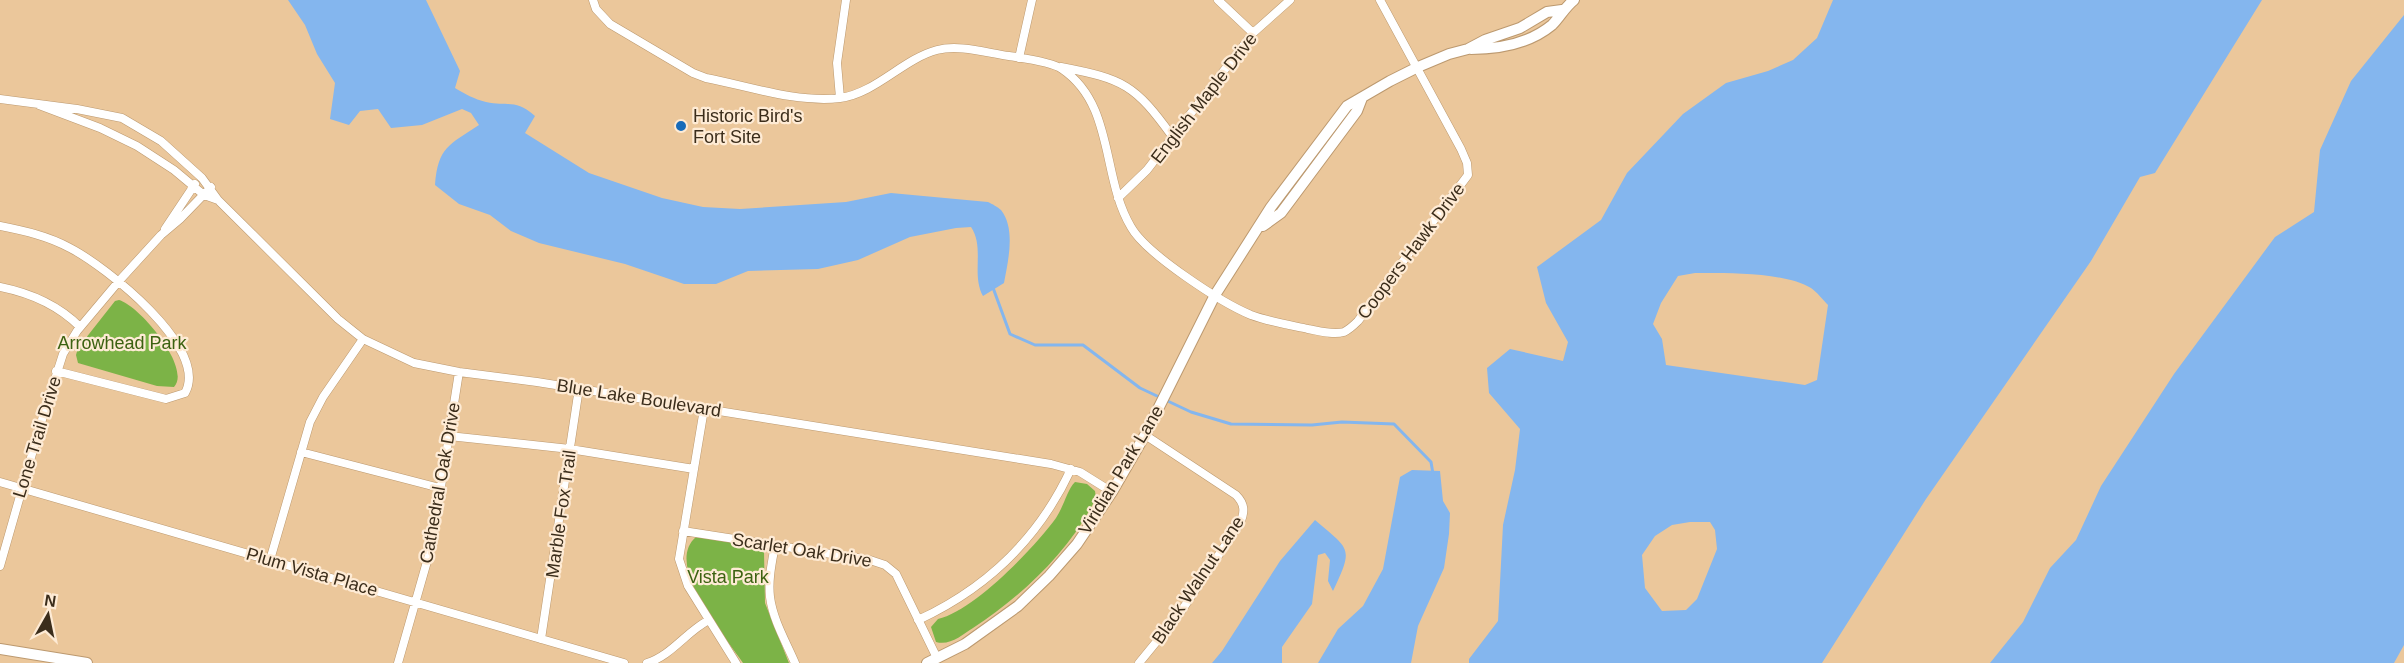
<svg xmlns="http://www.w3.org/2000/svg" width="2404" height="663" font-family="Arial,sans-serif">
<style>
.green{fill:#7cb347}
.water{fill:#84b6ee;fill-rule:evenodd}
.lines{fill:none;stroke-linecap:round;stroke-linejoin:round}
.stream{stroke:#84b6ee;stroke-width:3}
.street-casing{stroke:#bc996f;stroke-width:9}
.secondary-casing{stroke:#bc996f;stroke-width:12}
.street{stroke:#fff;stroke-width:8}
.secondary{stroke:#fff;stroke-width:10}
.poi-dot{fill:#176bb9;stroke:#feebd5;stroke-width:2}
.labels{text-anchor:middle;stroke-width:4.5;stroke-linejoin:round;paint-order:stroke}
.street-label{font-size:18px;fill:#3b2d1b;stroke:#feebd5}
.poi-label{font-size:18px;fill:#3b2d1b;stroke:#feebd5;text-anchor:start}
.park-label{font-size:18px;fill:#3c6211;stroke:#feebd5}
</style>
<rect width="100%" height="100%" fill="#ebc79b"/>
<!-- green -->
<path class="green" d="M119 300C140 306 192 368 174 387L157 386 78 363 76 355 78 348 115 301Z
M1075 482 1087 484 1095 491 1096 498C1070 551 1022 596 973 628 962 635 950 646 936 642L931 627 938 619C974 611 1034 548 1056 518 1064 506 1067 490 1075 482Z
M696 537 750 544 764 552 765 603 789 663H743C725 636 663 565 696 537Z"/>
<!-- water -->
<path class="water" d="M288 0H426L460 71 455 88C465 94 474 99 486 102 509 107 515 98 535 116L525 133 589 173 662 198 703 207 740 209 846 202 891 193 988 202C992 204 998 207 1001 210 1016 229 1008 261 1004 283L983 296C971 274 985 248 971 227L956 228 910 237 858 260 818 269 748 271 716 284H684L625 264 539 243 511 231 490 215 459 204 435 185C438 147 449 145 479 125L471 113 462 109 422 125 391 128 378 109 360 111 349 125 330 119 335 83 317 54 305 25Z
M1833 0H2262L2155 173 2140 177 2091 261 1926 499 1822 663H1469V659L1498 621 1503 525 1515 470 1520 429 1489 393 1487 368 1510 349 1563 361 1568 342 1546 303 1537 267 1601 220 1627 173 1683 114 1726 83 1768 71 1793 60 1817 38ZM1695 273C1726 273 1785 272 1811 288 1817 292 1823 300 1828 305L1817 380 1805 385 1666 365 1662 339 1653 324 1661 303 1678 276ZM1690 522H1710L1715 530 1717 549 1697 599 1686 610 1662 611 1645 588 1642 555 1655 536 1672 525Z
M2404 15V645L2394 663H1990L2023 622 2050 568 2076 540 2101 486 2174 374 2275 237 2314 212 2320 150 2351 81Z
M1412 470 1440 471 1443 501 1450 513 1449 534 1444 568 1418 626 1411 663H1318L1338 629 1363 606 1383 569 1400 477Z
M1315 520C1350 550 1354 547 1333 591L1328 581 1330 560 1325 553 1318 555 1312 604 1282 647V663H1212L1222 651 1280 561Z"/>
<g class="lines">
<!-- stream -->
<path class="stream" d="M992 285 1010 334 1035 345H1083L1140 388 1191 412 1231 424 1312 425 1342 422 1394 424 1431 462 1433 474"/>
<defs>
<path id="street" d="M593 0 596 9 610 24 693 73 706 78C748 86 796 103 840 98 876 93 903 59 937 50 959 44 987 53 1009 56 1022 58 1052 62 1062 69 1115 105 1101 177 1131 227 1146 254 1222 303 1251 315 1270 322 1289 325 1308 329 1319 331 1333 335 1344 332 1350 329 1354 325 1358 321L1468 175 1467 163 1461 149 1380 0
M1218 0 1253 33
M1019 58 1032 0
M1061 67C1124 79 1135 85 1172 136
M840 98 837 63 846 0
M0 99 77 109 122 118 161 141 202 178 218 200
M39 105 100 128 137 146 174 170 204 195 218 200 338 319 363 339 414 363 459 372 537 382 1051 464 1080 472 1112 492
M1118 198 1147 170 1253 33 1290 0
M0 226C25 231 48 236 70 248 105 266 210 348 185 393L166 399 56 371
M165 229 195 184
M0 287C30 293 58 305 80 327
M704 409 679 559 688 586 736 663
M449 436 570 449 694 469
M301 452 440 488
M0 482 624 663
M683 531 870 560 885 565 896 574 937 658
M775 545C772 562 768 579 770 597 773 620 786 642 795 663
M270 560 310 422 323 397 363 339
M0 566 40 426 63 354 77 331 119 281 161 235 180 219 211 187
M918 620C987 588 1039 538 1071 469
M541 639 579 388
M398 663 432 544 459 372
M647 663C671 656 687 631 709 620
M1139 663 1180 613 1240 523C1245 512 1245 504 1236 495L1145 435"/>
<path id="secondary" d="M1471 49C1500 49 1529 44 1552 25 1560 17 1565 7 1574 0
M1263 226 1281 213 1357 111 1362 98
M0 649 87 663
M927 663 965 644 1018 606 1049 576 1077 544 1112 492 1145 435 1215 295 1271 207 1347 106 1390 81 1418 67 1449 54 1468 49 1485 40 1520 28 1547 12 1562 10"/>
</defs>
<!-- street casing -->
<use href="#street" class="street-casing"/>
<!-- secondary casing -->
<use href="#secondary" class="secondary-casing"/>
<!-- street -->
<use href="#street" class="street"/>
<!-- secondary -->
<use href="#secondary" class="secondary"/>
</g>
<!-- markers -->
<circle class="poi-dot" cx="681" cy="126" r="6"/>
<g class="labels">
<!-- street labels -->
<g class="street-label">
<text transform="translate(1204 98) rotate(-52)" y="6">English Maple Drive</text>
<text transform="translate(1411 251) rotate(-53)" y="6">Coopers Hawk Drive</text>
<text transform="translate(639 398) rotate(9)" y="6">Blue Lake Boulevard</text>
<text transform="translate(37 437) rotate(-73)" y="6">Lone Trail Drive</text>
<text transform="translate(1121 470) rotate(-59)" y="6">Viridian Park Lane</text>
<text transform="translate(440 483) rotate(-80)" y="6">Cathedral Oak Drive</text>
<text transform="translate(561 514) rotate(-82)" y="6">Marble Fox Trail</text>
<text transform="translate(802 550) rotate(9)" y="6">Scarlet Oak Drive</text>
<text transform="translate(312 572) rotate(16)" y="6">Plum Vista Place</text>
<text transform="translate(1198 580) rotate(-56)" y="6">Black Walnut Lane</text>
</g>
<!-- poi labels -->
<g class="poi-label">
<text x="693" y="122">Historic Bird's<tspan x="693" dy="21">Fort Site</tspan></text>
</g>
<!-- park labels -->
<g class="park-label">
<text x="122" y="349">Arrowhead Park</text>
<text x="728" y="583">Vista Park</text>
</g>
</g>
<!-- north arrow -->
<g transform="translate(48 615) rotate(9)" stroke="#feebd5" stroke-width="4.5" paint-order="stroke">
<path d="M0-4.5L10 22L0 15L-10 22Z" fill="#3b2d1b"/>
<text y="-9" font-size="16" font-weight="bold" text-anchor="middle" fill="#3b2d1b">N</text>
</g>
</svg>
